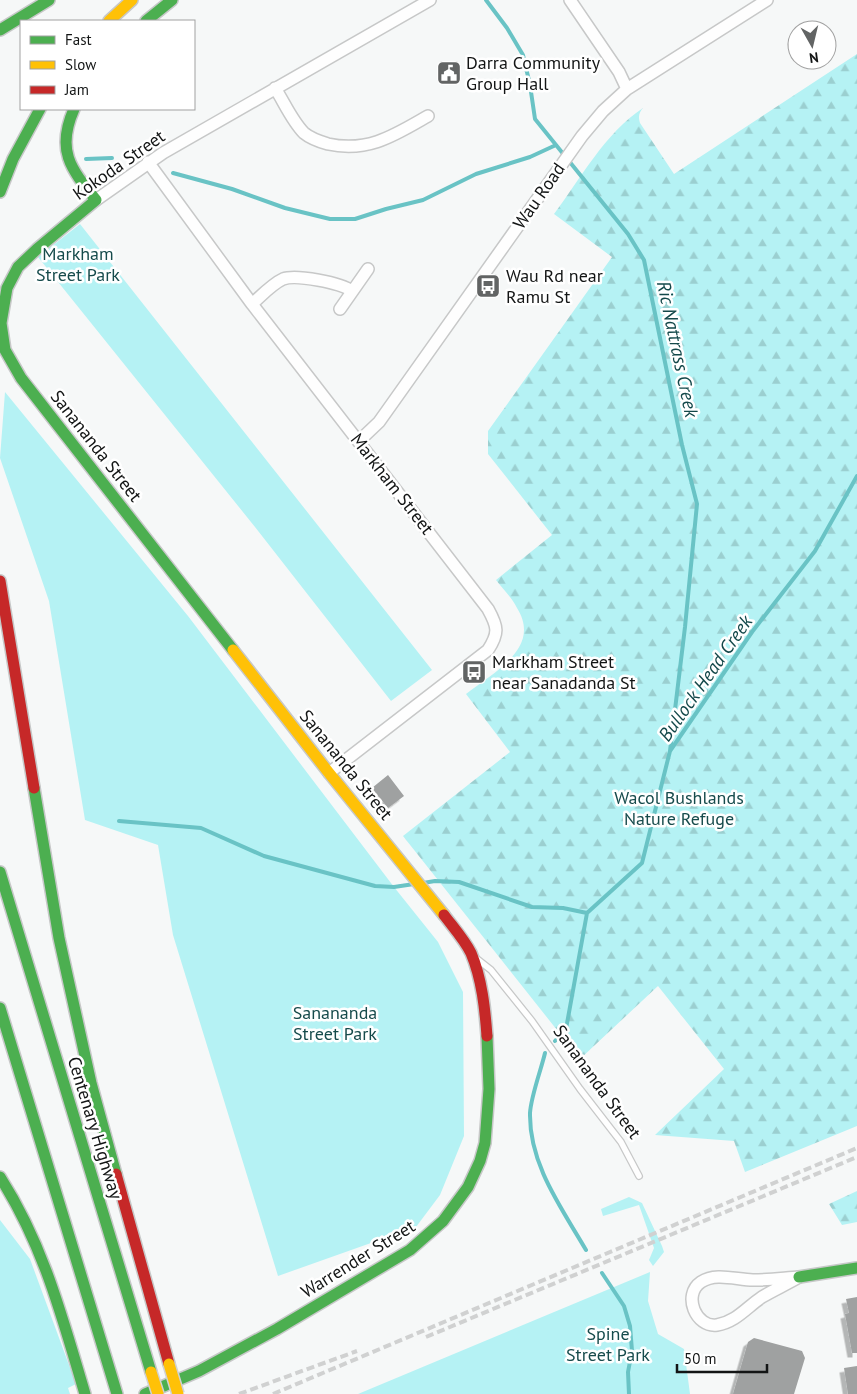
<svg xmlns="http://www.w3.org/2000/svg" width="857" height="1394" font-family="'PT Sans',sans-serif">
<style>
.green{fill:#b5f2f4}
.forest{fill:url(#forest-firs)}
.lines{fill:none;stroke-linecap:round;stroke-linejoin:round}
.stream{stroke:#69c3c5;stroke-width:4}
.building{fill:#9fa1a1;filter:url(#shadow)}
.lane-casing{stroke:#c7c8c8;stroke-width:8}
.street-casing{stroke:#c7c8c8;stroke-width:14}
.fast-casing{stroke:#c7c8c8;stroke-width:14}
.slow-casing{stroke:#c7c8c8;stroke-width:14}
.jam-casing{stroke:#c7c8c8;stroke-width:14}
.lane{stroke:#fefefe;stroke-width:5.5}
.street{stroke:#fefefe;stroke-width:11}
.fast{stroke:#4caf50;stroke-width:11}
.slow{stroke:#ffc107;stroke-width:11}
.jam{stroke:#c62828;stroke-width:11}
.rail{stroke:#d0d1d1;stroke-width:4;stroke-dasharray:8 4;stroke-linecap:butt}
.slow-bridge-casing{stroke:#d1d2d2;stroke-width:14;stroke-linecap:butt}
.slow-bridge{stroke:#ffc107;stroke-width:11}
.labels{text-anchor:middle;stroke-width:5;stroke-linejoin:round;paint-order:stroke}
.poi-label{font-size:18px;fill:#131515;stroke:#fff;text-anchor:start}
.street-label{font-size:18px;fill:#131515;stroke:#fff}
.park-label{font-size:18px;fill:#164b4c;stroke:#fff}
.water-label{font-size:19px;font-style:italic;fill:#13484a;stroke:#fff}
</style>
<defs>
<pattern id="forest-firs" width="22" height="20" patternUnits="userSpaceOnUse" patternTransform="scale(1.25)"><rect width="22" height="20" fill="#b5f2f4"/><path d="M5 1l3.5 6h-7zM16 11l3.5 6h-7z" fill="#9bcfd0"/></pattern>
<filter id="shadow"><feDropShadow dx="-4.5" dy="4.5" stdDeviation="0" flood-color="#0004"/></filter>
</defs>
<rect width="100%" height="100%" fill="#f6f8f8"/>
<!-- green -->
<path class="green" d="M80 224 432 670 391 701 255 527 38 257Z
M5 392 188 616 394 887 438 942 463 992 464 1136 440 1195 416 1227 278 1276 173 935 158 845 85 820 49 601 0 458Z
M629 1197 642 1203 662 1246 664 1252 653 1266 649 1260 654 1248 639 1205 603 1216 601 1209Z
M0 1220 30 1259 76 1384 68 1388 70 1394H0Z
M650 1272 648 1301 658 1334 684 1349 690 1394H358Z"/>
<!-- forest -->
<path class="forest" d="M857 54V1126L745 1172 734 1141 655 1135 724 1069 658 986 580 1059 403 836 510 752 466 694C494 672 542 648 517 608 512 598 503 589 496 580L552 535 488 454V431L612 257 554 214C581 178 605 133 643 108 639 113 638 116 640 123L674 174Z
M857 1191V1222L842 1225 829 1204Z"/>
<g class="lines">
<!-- stream -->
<path class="stream" d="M486 0 507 28 523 55 530 85 535 119 628 234 644 260 682 445 697 504 685 627 670 751
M86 159 112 158
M173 173 232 189 285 208 330 219H355L386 209 423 200 476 174 530 157 556 145
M119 821 201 828 264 856 375 886 394 887 414 884
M423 883 435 881 459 882 532 907 563 908 587 913
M555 1041 566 1029 587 913 642 863 670 751 752 632 815 551 857 476
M545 1053C541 1070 531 1096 530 1113 529 1164 561 1207 586 1250
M602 1273 624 1306 630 1326 632 1351 628 1372 629 1394"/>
</g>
<!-- building -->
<path class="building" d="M388 775 404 796 388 808 372 788Z
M857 1297V1353H852L845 1314 849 1313 846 1299Z
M754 1338 802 1351 805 1358 794 1394H733L748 1342Z
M857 1366V1394H848L844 1368Z"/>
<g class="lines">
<defs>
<path id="lane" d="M477 959 491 970 532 1021 580 1089 621 1142 639 1176"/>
<path id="street" d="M570 0 619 72 627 89
M275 88C284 102 292 121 304 133 310 138 321 142 328 144 368 153 395 135 428 116
M148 162 252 304 488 609C498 627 499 633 488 650L329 773
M96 200 163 153 430 0
M252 304C261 296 272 284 283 279 296 274 341 283 352 291
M340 309 368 269
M359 441 379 422 582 136 603 111 627 89 767 0
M799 1277C787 1284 774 1290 762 1297 747 1307 736 1322 717 1325 696 1328 682 1295 701 1282 716 1272 737 1280 753 1280 768 1280 784 1278 799 1277Z"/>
<path id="fast" d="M146 21 172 0
M0 30 49 0
M74 109C56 150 70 168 96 200L37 249 18 267 7 288 1 323 5 350 21 378 233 650
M0 192 13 159 40 109
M34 788 59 938 91 1083 116 1174
M0 872 151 1372
M0 1008 117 1394
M0 1177C44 1246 62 1317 85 1394
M799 1277 857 1268
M145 1394 199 1371 277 1329 410 1250 443 1221 468 1187 480 1161 485 1143 489 1089 487 1036"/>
<path id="slow" d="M109 21 132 0
M233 650 329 773 444 915"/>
<path id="jam" d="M0 581 34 788
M444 915C453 927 464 939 471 953 482 979 485 1009 487 1036
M116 1174 169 1364"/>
</defs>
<!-- lane casing -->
<use href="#lane" class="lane-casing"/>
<!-- street casing -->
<use href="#street" class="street-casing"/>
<!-- fast casing -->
<use href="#fast" class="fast-casing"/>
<!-- slow casing -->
<use href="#slow" class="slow-casing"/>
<!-- jam casing -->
<use href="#jam" class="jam-casing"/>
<!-- lane -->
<use href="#lane" class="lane"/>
<!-- street -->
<use href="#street" class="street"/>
<!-- fast -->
<use href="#fast" class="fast"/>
<!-- slow -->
<use href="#slow" class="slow"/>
<!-- jam -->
<use href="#jam" class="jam"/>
<!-- rail -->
<path class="rail" d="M426 1337 857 1157
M239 1394 357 1351
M273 1394 857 1148"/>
<defs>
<path id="slow-bridge" d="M169 1364 178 1394
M151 1372 158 1394"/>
</defs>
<!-- slow-bridge casing -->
<use href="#slow-bridge" class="slow-bridge-casing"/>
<!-- slow-bridge -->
<use href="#slow-bridge" class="slow-bridge"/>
</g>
<!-- icons -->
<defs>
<symbol id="civic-square" viewBox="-11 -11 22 22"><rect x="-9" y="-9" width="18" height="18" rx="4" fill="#626464" stroke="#fff"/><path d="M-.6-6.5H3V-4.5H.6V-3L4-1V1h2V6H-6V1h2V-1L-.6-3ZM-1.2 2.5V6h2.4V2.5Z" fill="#fff"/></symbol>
<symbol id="bus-square" viewBox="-11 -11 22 22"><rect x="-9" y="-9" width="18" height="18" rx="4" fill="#626464" stroke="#fff"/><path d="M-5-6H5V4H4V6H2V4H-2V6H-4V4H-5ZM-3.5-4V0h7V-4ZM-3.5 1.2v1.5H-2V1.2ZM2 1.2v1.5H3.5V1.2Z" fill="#fff"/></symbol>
</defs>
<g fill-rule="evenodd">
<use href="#civic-square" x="435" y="59" width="28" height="28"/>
<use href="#bus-square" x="474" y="272" width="28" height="28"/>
<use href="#bus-square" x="460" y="658" width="28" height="28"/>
</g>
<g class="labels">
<!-- poi labels -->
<g class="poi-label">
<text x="466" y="69">Darra Community<tspan x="466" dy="21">Group Hall</tspan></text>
<text x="506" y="282">Wau Rd near<tspan x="506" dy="21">Ramu St</tspan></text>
<text x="492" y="668">Markham Street<tspan x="492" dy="21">near Sanadanda St</tspan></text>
</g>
<!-- street labels -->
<g class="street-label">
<text transform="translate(119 165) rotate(-35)" y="6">Kokoda Street</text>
<text transform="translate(539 196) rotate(-55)" y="6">Wau Road</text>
<text transform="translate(96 446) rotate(52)" y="6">Sanananda Street</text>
<text transform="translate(392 484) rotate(52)" y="6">Markham Street</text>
<text transform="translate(346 765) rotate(51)" y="6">Sanananda Street</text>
<text transform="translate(597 1082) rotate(54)" y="6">Sanananda Street</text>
<text transform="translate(95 1128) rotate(73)" y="6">Centenary Highway</text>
<text transform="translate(358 1259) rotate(-32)" y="6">Warrender Street</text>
</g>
<!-- park labels -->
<g class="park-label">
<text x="78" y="260">Markham<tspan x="78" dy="21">Street Park</tspan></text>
<text x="679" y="804">Wacol Bushlands<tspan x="679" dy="21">Nature Refuge</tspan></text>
<text x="335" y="1019">Sanananda<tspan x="335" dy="21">Street Park</tspan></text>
<text x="608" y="1340">Spine<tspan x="608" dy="21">Street Park</tspan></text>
</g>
<!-- water labels -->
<g class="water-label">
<text transform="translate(678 349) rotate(78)" y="7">Ric Nattrass Creek</text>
<text transform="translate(705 678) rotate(-55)" y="7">Bullock Head Creek</text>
</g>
</g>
<!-- legend -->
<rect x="20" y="20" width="175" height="90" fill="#ffffff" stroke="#a1a1a1"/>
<rect x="30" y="36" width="25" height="8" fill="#4caf50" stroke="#a1a1a1"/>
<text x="65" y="45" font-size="15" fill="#131515">Fast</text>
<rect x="30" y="61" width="25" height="8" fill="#ffc107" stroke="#a1a1a1"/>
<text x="65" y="70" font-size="15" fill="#131515">Slow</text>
<rect x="30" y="86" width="25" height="8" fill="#c62828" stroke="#a1a1a1"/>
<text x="65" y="95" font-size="15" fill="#131515">Jam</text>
<!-- north arrow -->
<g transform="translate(812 45) rotate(172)"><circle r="24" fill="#ffffff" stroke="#a1a1a1"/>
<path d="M0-4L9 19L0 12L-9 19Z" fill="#626464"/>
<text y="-8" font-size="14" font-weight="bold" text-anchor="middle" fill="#131515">N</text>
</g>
<!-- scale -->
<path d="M677 1364v8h90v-8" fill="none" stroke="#131515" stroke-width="2.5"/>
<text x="684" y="1364" font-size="15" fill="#131515" stroke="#ffffff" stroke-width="4" paint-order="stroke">50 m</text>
</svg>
